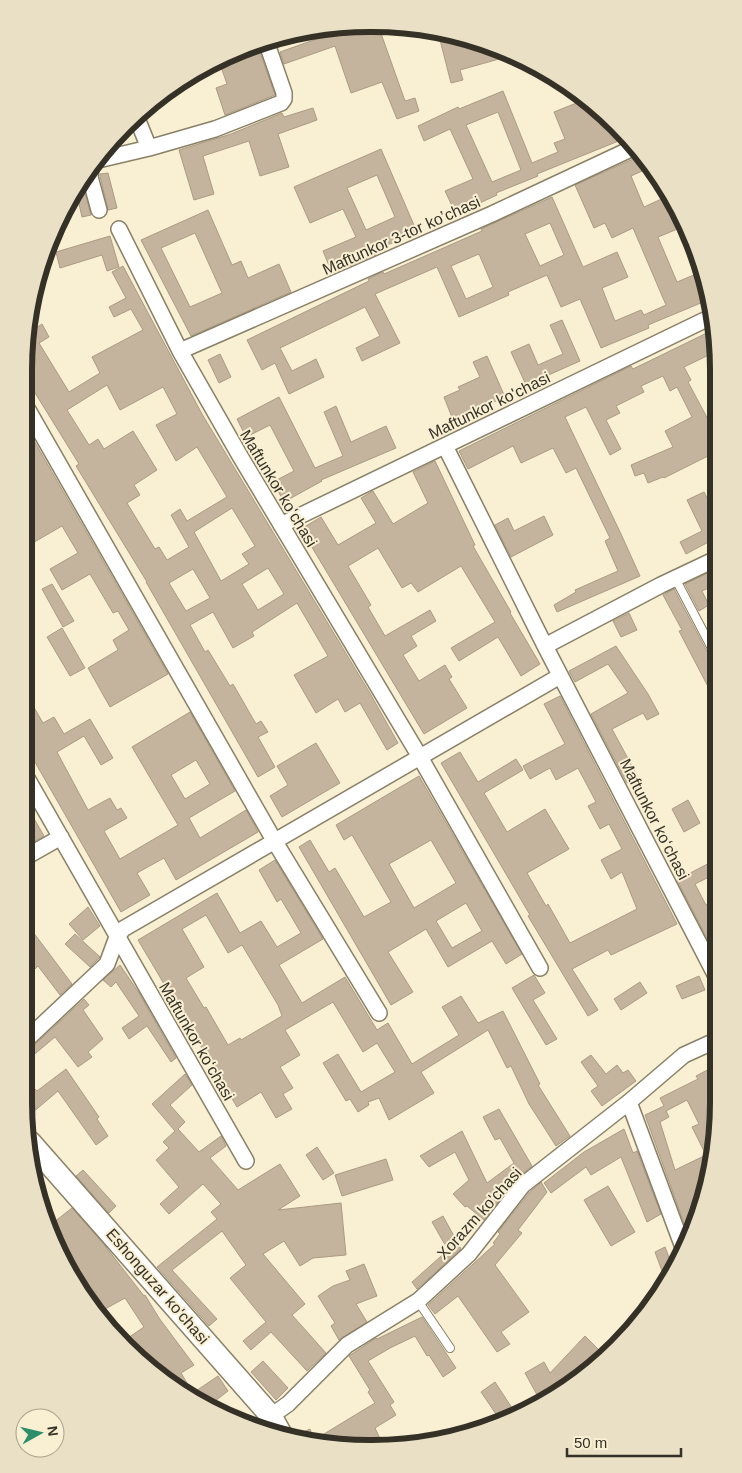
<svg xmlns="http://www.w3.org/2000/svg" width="742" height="1473" font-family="Arial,sans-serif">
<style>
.building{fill:#c4b49d;stroke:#ab9b84;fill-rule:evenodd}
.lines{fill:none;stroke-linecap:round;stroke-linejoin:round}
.lane-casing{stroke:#898067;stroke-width:10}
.street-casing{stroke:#898067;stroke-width:18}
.secondary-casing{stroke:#898067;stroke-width:24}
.lane{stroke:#fff;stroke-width:8}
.street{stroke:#fff;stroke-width:15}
.secondary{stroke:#fff;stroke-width:21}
.labels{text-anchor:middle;stroke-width:4;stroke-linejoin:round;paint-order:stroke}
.street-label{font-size:16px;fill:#353126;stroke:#f9efd3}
.rim{fill:none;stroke:#353126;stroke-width:6}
</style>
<rect width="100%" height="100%" fill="#f9efd3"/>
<!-- building -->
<path class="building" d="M378 25 405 101 415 98 419 111 397 119 382 82 351 93 335 46 284 64 280 52 353 26Z
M438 32 451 34 452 41 465 37 496 49 499 59 460 70 463 80 451 83Z
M257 44 275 95 225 115 216 88 227 84 219 61 246 50 245 49Z
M503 91 532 163 558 152 554 143 565 139 554 112 584 100 600 110 616 127 621 140 537 174 538 176 496 193 497 195 456 214 445 191 473 179 450 129 424 141 418 126 458 107 459 109ZM498 112 521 170 492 182 466 125Z
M313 108 317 120 278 134 289 167 260 176 249 141 203 156 214 194 194 200 179 150 231 134 282 113 284 117Z
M381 149 417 232 374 251 376 255 332 273 323 251 356 237 343 209 310 223 294 187ZM377 175 395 217 366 230 347 188Z
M642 155 651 167 631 176 644 207 668 196 685 226 658 237 677 282 701 272 708 300 648 325 649 328 601 348 580 299 561 307 547 275 508 292 509 295 459 317 437 267 375 294 400 343 362 361 356 348 380 336 365 307 280 348 292 371 316 359 324 377 289 394 275 363 262 370 247 340 369 281 368 279 383 272 384 274 482 231 481 229 552 197 583 267 617 252 628 277 602 288 615 321 641 310 644 315 666 305 633 228 612 238 605 223 594 228 575 185ZM550 223 564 255 540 266 525 234ZM479 254 493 287 466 299 451 266Z
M108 173 117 208 108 210 100 176V174Z
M82 182 91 215 82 217 76 191Z
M208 210 232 265 241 261 248 278 279 264 291 292 191 336 141 240ZM195 233 222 293 190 307 161 248Z
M110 236 119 267 107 271 102 255 60 268 56 252Z
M123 266 202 414 371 695 398 743 387 750 360 703 345 712 338 699 316 713 294 675 328 656 297 603 252 632 254 636 233 648 213 612 190 625 205 652 208 650 230 686 233 684 256 724 261 721 268 732 258 737 275 767 258 777 146 582H147L76 466 79 464 24 375V349L27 334 42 324 49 337 39 343 69 392 100 373 92 357 143 330 131 309 114 317 109 307 126 298 112 272ZM107 385 120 410 163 387 177 414 156 425 176 461 197 447 227 497 187 521 180 509 171 515 189 547 167 560 159 547 155 549 127 503 140 495 134 485 157 470 133 431 104 449 98 439 89 445 67 410ZM232 508 255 546 242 554 249 564 221 581 194 532ZM268 568 284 594 258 610 242 584ZM193 569 210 598 186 611 169 583Z
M562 320 580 361 526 385 511 352 529 344 538 365 563 354 550 325Z
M715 329V352L684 367 691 380 688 382 711 425 716 423V452L664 478 663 477 648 483 644 473 635 476 631 465 673 447 665 431 692 417 677 387 670 391 663 376 641 386 644 392 616 406 620 413 606 420 621 449 610 455 586 407 565 417 621 534 640 576 557 612 554 605 576 592 575 590 618 571 605 541 610 538 576 468 566 473 553 448 521 463 513 446 468 469 459 451 631 366 633 369Z
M220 354 231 377 219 383 208 360Z
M487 356 505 397 453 420 444 397 460 390 458 387 480 377 473 362Z
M279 397 315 468 343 456 324 412 336 406 351 442 386 426 396 448 321 480 322 481 284 502 273 482 294 471 270 425 246 437 237 419Z
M33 439 168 674 110 707 88 668 118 650 113 640 129 630 118 611 113 613 90 574 62 590 50 569 78 553 62 526 24 548V481L31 477 24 466V443Z
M435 461 475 545 473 546 511 612 510 613 540 664 521 676 498 637 459 661 451 648 495 622 461 566 418 592 411 583 402 588 378 548 348 566 371 605 368 607 385 636 430 610 436 621 411 636 417 646 403 655 419 681 445 665 452 677 449 679 467 708 424 734 301 529 321 517 338 545 376 523 361 498 373 491 393 524 428 503 413 472Z
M704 492 716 515V538L686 554 680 542 702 531 687 500Z
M544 516 553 535 511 557 495 525 508 518 514 531Z
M716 569V585L702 591 709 605 699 611 685 584Z
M52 584 74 621 63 627 42 589Z
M674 589 711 659 716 663V702L679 631 682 630 663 595Z
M629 613 637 630 621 637 613 621Z
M62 628 85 668 70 676 47 637Z
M616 646 648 694 659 714 647 720 643 713 612 729 638 777 627 783 591 714 628 693 608 664 575 682 569 671Z
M24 690 43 723 54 717 64 734 90 719 113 758 101 765 84 736 57 752 88 810 110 798 117 810 121 808 127 818 104 831 120 859 178 825 132 747 190 712 235 791 189 818 200 838 246 810 258 832 176 880 164 858 137 873 150 895 121 912 24 743ZM196 760 210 784 185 799 171 775Z
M560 696 677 924 611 955 608 950 572 969 598 1010 588 1016 528 916 530 915 441 763 460 752 478 782 516 759 523 770 484 793 507 832 545 809 569 849 527 873 546 906 548 904 570 943 637 909 622 872 611 879 601 860 622 849 609 824 600 829 588 806 596 802 578 768 556 780 550 768 530 779 523 766 565 744 544 704Z
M316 743 340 783 282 817 270 796 288 785 277 766Z
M419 776 522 954 506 964 492 941 448 967 426 929 388 952 413 992 391 1005 299 847 310 840 329 872 335 868 364 917 391 902 352 835 344 840 336 825ZM431 840 456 883 414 908 389 864ZM466 903 482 931 452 948 436 921Z
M688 800 700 823 684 832 672 809Z
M24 801 44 836 24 847Z
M717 859V873L695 884 706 905 717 899V958L677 880Z
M275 860 323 939 279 965 302 1003 345 977 377 1030 388 1023 412 1064 459 1035 442 1007 461 996 478 1023 503 1011 540 1084 538 1085 570 1136 556 1146 529 1104 511 1066 507 1068 488 1030 421 1072 434 1093 389 1120 379 1098 368 1102 369 1105 358 1112 350 1099 346 1101 323 1063 338 1054 361 1092 395 1072 377 1043 363 1052 333 1002 285 1030 300 1055 280 1067 293 1088 283 1094 292 1109 276 1118 261 1092 237 1107 138 940 217 893 240 933 261 921 277 947 301 933 281 899 277 902 259 870ZM206 915 228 953 242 945 278 1005 282 1016 241 1040 240 1038 228 1045 206 1007 204 1008 186 978 204 967 182 929Z
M88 907 100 926 83 940 69 924Z
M24 920 72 984 60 995 38 966 35 969 24 958Z
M75 934 100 957 90 967 65 944Z
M120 965 139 993 176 1058 171 1062 147 1026 129 1039 122 1028 139 1016 116 982 111 987 103 980Z
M534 975 545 993 533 1000 557 1039 546 1045 512 988Z
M699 976 705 990 682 999 676 986Z
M640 982 647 993 621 1010 614 999Z
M84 999 89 1005 83 1010 103 1039 88 1052 92 1057 78 1067 55 1037 24 1063V1051L30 1049Z
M591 1055 606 1074 617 1065 623 1073 628 1070 636 1081 602 1106 591 1091 598 1086 581 1062Z
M717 1065 718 1124 706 1192 701 1206 690 1211 695 1223 689 1237 645 1115 664 1106 660 1098 698 1079 696 1076ZM687 1100 699 1124 692 1127 706 1155 675 1170 660 1122 669 1117 666 1111Z
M66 1069 99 1117 97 1119 108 1136 96 1145 58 1091 26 1118 24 1098 35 1089 37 1091Z
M185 1074 192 1085 170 1105 185 1122 178 1129 199 1152 221 1136 226 1146 210 1158 238 1190 280 1164 300 1196 278 1210 341 1203 346 1255 313 1258 300 1266 284 1241 263 1254 305 1304 292 1315 326 1353 307 1371 271 1332 251 1350 243 1341 266 1322 230 1278 246 1265 222 1231 172 1270 217 1319 209 1326 157 1267 217 1219 211 1212 221 1204 203 1184 169 1214 160 1204 179 1187 156 1160 169 1148 163 1142 175 1131 152 1104Z
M499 1109 532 1166 516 1179 484 1220 467 1206 465 1207 453 1194 469 1180 455 1152 429 1167 420 1156 462 1131 487 1183 514 1163 500 1138 495 1140 483 1117Z
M624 1129 633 1153 637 1151 661 1214 647 1222 621 1157 591 1175 586 1167 551 1193 544 1183 584 1152Z
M317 1147 334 1173 323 1180 306 1155Z
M386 1159 393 1180 342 1196 335 1175Z
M83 1170 116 1206 109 1213 76 1176Z
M541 1182 547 1192 518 1230 522 1233 495 1265 529 1312 501 1332 510 1344 497 1352 458 1296 435 1314 428 1305 495 1244 493 1243 500 1234 498 1232 530 1192Z
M608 1186 635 1232 611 1246 584 1200Z
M72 1208 102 1242 144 1296 145 1295 159 1318 194 1365 181 1373 193 1393 218 1376 228 1391 215 1401 222 1412 197 1403 142 1363 122 1342 144 1327 125 1298 96 1314 89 1301 95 1298 71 1268 49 1226Z
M443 1216 461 1249 417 1289 412 1282 448 1250 432 1222Z
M665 1247 673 1268 665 1279 655 1252Z
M364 1264 377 1296 356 1304 367 1322 339 1340 331 1326 335 1323 318 1296 333 1286 350 1280 346 1271Z
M422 1317 456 1368 443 1377 429 1355 427 1356 415 1336 390 1348 368 1361 394 1402 390 1405 396 1415 375 1428 383 1445H365L361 1437 350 1444 303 1443 292 1438 293 1437 310 1429 314 1440 375 1403 368 1392 370 1390 349 1356 376 1338 377 1339Z
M585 1336 605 1356 541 1402 525 1373 544 1362 550 1373Z
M263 1361 288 1388 276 1400 251 1372Z
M495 1382 514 1411 500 1420 481 1392Z"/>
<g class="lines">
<defs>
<path id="lane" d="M675 578 716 656
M418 1301 450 1348"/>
<path id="street" d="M136 116 149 148 215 129 281 103 284 99V93L266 41
M99 210 90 177 91 167 98 160 149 148
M119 229 180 351 240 456 420 757 540 968
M180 351 492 214 635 147
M24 403 275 842 379 1013
M445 446 545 646 717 978
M281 525 713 316
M545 646 661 585 716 559
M24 773 246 1161
M24 858 61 837
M24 1042 107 964 117 937 123 929 560 676
M629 1102 684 1250
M271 1416 288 1404 347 1345 418 1301 469 1254 523 1185 629 1102 684 1055 717 1040"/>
<path id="secondary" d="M30 1142 271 1416 281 1434"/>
</defs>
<!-- lane casing -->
<use href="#lane" class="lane-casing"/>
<!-- street casing -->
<use href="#street" class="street-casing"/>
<!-- secondary casing -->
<use href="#secondary" class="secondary-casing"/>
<!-- lane -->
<use href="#lane" class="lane"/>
<!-- street -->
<use href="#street" class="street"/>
<!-- secondary -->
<use href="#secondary" class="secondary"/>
</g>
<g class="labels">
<!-- street labels -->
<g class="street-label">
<text transform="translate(401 235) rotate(-24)" y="6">Maftunkor 3-tor koʼchasi</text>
<text transform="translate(489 405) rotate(-26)" y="6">Maftunkor ko'chasi</text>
<text transform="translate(279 488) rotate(59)" y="6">Maftunkor koʻchasi</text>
<text transform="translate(655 819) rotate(63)" y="6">Maftunkor koʻchasi</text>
<text transform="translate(197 1041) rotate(60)" y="6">Maftunkor koʻchasi</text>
<text transform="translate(479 1213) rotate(-48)" y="6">Xorazm ko'chasi</text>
<text transform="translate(158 1286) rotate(49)" y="6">Eshonguzar ko'chasi</text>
</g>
</g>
<!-- crop -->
<path d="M0 0H742V1473H0ZM370 32H372A338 338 0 0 1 710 370V1102A338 338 0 0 1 372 1440H370A338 338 0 0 1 32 1102V370A338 338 0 0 1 370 32Z" fill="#e9e0c5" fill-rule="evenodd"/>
<path class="rim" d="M370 32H372A338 338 0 0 1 710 370V1102A338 338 0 0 1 372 1440H370A338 338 0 0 1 32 1102V370A338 338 0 0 1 370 32Z"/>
<!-- north arrow -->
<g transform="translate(40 1433) rotate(82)"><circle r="24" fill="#f9efd3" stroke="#aba38e"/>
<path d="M0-4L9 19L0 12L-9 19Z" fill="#2c8f6a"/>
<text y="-8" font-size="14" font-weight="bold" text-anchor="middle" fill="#353126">N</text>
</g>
<!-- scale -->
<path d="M567 1448v8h114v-8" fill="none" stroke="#353126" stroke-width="2.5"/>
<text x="574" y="1448" font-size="15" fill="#353126" stroke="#f9efd3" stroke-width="4" paint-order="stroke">50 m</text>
</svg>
